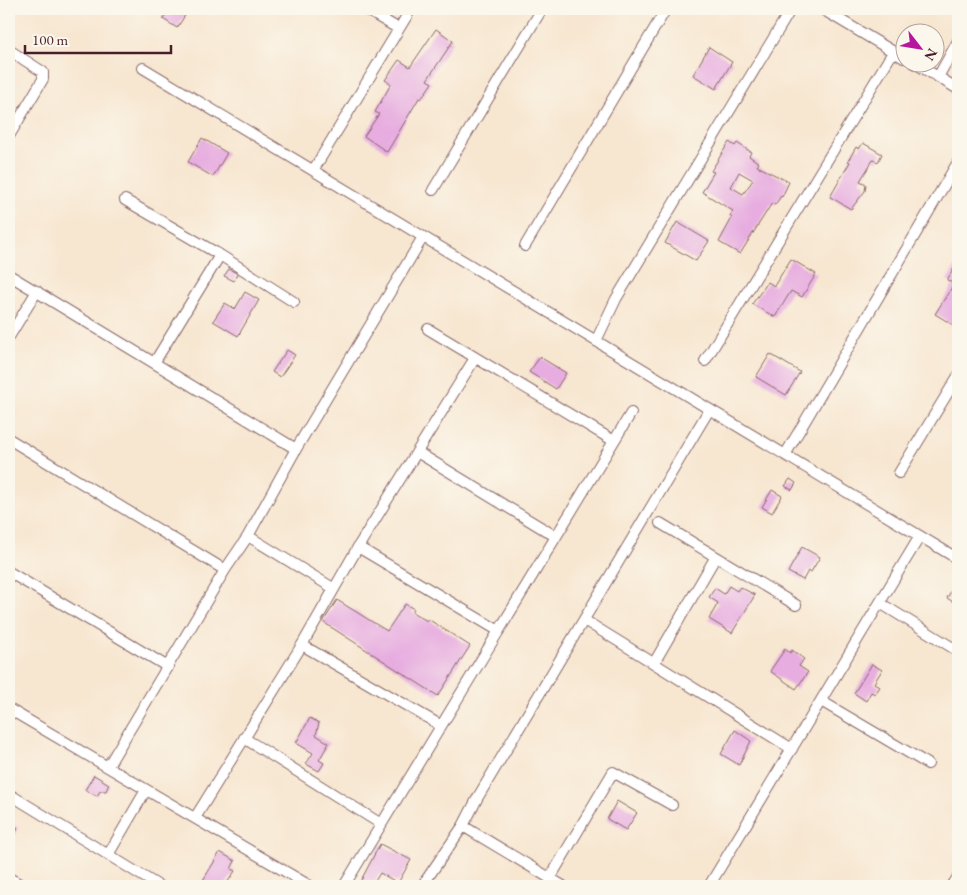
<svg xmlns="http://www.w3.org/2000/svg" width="967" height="895" font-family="'EB Garamond',serif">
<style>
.building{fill:#e7ade0;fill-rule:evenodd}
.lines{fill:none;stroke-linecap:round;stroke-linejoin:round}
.minor-casing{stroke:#876565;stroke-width:12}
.minor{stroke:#fff;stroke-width:10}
</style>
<rect width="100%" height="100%" fill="#fbf7ec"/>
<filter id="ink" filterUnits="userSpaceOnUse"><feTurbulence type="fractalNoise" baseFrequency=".02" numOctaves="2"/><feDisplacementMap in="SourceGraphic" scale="10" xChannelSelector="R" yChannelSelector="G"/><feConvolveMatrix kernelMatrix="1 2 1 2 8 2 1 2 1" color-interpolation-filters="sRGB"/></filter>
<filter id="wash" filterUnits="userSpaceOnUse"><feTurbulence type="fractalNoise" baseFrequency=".0096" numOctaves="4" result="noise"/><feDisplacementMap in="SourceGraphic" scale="20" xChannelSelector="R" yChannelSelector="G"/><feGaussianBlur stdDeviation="1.12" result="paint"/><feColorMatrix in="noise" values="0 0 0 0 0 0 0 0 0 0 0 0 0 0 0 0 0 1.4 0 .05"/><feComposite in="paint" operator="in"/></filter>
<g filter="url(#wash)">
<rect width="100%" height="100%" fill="#f7e6d0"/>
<g id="blocks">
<!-- building -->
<path class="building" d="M170 9H189L177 28 163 19Z
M436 29 453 41 427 80 432 83 421 99 419 98 387 152 364 136 379 114 375 112 391 84 385 80 399 60 410 67Z
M709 47 732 62 716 89 693 75Z
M202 138 227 153 213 177 188 162Z
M729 142 735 146 737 143 751 152 749 156 759 163 757 166 789 182 782 197 781 196 775 205 772 203 740 254 719 242 732 218 730 216 733 211 702 192 714 172 711 171ZM739 172 753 180 743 194 731 187Z
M863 143 882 154 878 162 873 160 860 181 866 184 865 191 851 209 830 197 850 162 848 161 856 147 859 149Z
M677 222 709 241 696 261 665 243Z
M791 259 816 274 802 297 791 291 775 317 752 304 768 282 774 286Z
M958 262V328L935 314 954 284 947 280Z
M229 269 238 274 234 281 224 276Z
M245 292 259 300 238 336 213 321 225 303 235 309Z
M287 350 295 355 280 377 272 372Z
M770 354 800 372 786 395 756 377Z
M540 357 566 373 556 389 529 372Z
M790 479 796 483 792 490 785 486Z
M772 490 782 496 772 513 762 507Z
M802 547 820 557 811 572 808 571 803 580 788 572Z
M958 579V605L947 598Z
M729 586 737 591 740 587 755 595 732 633 709 619 718 603 709 597 715 588 724 594Z
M337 600 387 631 405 604 414 609 412 612 427 621 428 619 470 646 438 696 323 622Z
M785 649 790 653 792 650 804 659 799 666 808 672 796 689 770 671Z
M872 664 882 670 874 683 880 687 875 694 871 692 866 701 854 693Z
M310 718 319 723 316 735 329 743 319 760 324 763 319 771 306 764 313 753 296 743Z
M735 730 751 741 739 765 721 754Z
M94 775 109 784 106 791H100L97 796 85 790Z
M617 801 637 813 626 830 607 819Z
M9 823 18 828 9 844Z
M380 844 411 860 398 883 380 873 372 886H358Z
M220 852 235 861 231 869 235 871 225 886H209L202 882Z"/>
</g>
</g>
<g filter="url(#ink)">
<use href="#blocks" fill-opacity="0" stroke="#876565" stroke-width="1"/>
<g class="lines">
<defs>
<path id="minor" d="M365 9 399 29
M822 9 904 58
M9 50 43 72V79L9 136
M913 62 958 89
M143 68 958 559
M938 77 958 41
M314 169 411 9
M433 190 542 9
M125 200 220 255 294 302
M525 246 666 9
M9 275 296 449
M428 329 614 441
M9 337 37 291
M596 341 616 299 791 9
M705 361 893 52
M154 363 220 255
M9 439 225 570
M417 452 555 536
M785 455 958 162
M899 473 958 376
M660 523 796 605
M248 536 333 588
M358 547 499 631
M9 572 168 667
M880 603 958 651
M584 620 792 749
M302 645 440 725
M654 663 715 558
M821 701 928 764
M9 709 310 886
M244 738 381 824
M108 766 225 570 248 536 296 449 423 237
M9 794 159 886
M195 818 302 645 358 547 475 358
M463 826 563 886
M108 855 146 790
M9 878 23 886
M550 878 613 772 672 805
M344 886 631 413
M422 886 463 826 478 797 709 410
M709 886 920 536
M952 886 958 877"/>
</defs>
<!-- minor casing -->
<use href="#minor" class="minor-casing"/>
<!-- minor -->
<use href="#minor" class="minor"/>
</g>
</g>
<!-- margin -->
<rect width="967" height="895" fill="none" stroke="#fbf7ec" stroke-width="30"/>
<!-- north arrow -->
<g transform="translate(920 48) rotate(121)"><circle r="24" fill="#fbf7ec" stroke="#b4a19f"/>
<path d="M0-4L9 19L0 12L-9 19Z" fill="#b5179e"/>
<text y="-8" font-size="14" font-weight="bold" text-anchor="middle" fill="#4a1f2b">N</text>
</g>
<!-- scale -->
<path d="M25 45v8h146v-8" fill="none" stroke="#4a1f2b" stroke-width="2.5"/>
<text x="32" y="45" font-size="15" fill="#4a1f2b" stroke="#fbf7ec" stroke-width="4" paint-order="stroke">100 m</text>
</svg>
